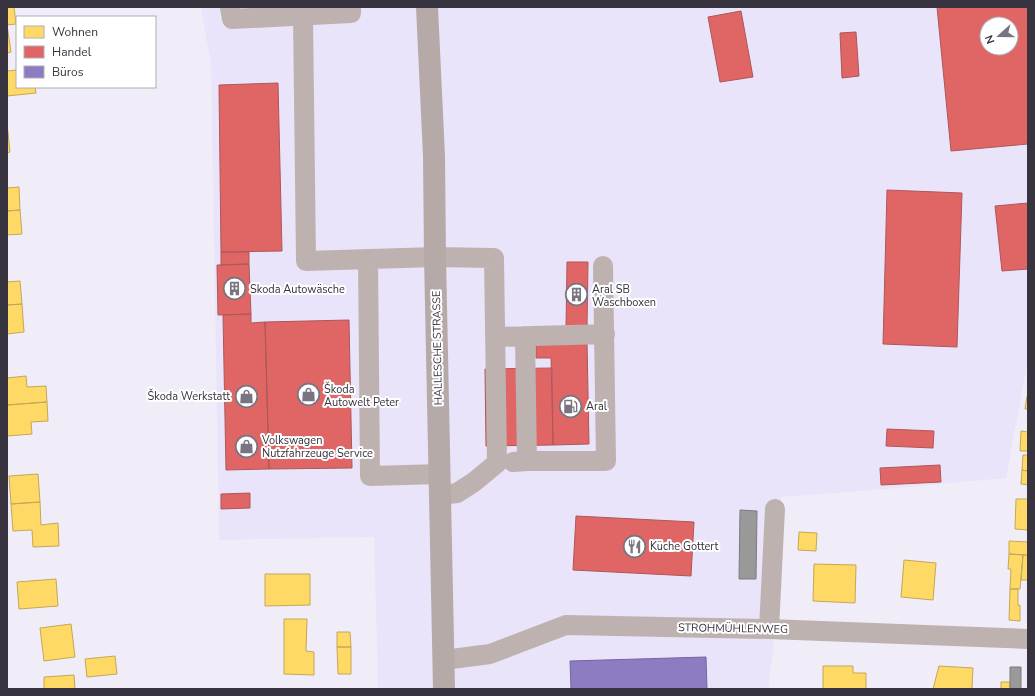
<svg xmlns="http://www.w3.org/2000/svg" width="1035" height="696" font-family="'Nunito Sans',sans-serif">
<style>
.built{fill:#eae4fa;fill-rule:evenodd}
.homes{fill:#ffd966;stroke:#c3a75a}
.shops{fill:#e06666;stroke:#ad575a;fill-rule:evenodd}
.offices{fill:#8e7cc3;stroke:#74669b}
.industry{fill:#999;stroke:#7c7a7e}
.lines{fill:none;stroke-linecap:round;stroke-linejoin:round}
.minor{stroke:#beb2b0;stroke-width:20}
.major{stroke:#b6aaa9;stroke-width:22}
.labels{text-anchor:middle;stroke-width:4;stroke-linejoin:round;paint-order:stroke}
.poi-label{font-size:11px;fill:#37333f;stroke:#fff;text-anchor:start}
.street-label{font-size:11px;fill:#37333f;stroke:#fff}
</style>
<rect width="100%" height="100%" fill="#f0edf8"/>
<!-- built -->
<path class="built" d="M201 7H1028V360L1006 478 875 490 781 497 773 653 768 689H378L374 537 219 540 211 65ZM987 24H1011V48H987Z"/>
<!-- homes -->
<path class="homes" d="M7 7H14L16 24 7 25Z
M7 25 11 52 7 53Z
M17 70V87H35L36 93 7 96V71Z
M7 123 10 152 7 153Z
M19 187 20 210 7 211V188Z
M20 210 22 234 7 235V211Z
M20 281 22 304 7 305V282Z
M22 304 24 332 7 334V305Z
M26 376 27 387 46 386 47 402 7 405V378Z
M1027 396 1028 397V409H1025Z
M47 402 48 421 31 422 32 434 7 436V405Z
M1021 431 1028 432V451H1020Z
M1023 455H1028V471L1022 470Z
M1022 470 1028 471V485L1021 484Z
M38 474 40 502 11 504 9 476Z
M1016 499H1028V530L1015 529Z
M40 502 41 525 58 523 59 546 33 547 32 530 13 531 11 504Z
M799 532 817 533 816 551 798 550Z
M1009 541 1028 542V555L1009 554Z
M1009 554 1023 555 1020 589H1010L1011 569H1008Z
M1023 555H1028V580H1021Z
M904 560 936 563 933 600 901 597Z
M814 564 856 565 855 603 813 601Z
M265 574H310V605L265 606Z
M56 579 58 606 19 609 17 582Z
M1010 589H1018V606L1020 605V621L1009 620Z
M284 619H307L306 651 314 652V675L284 674Z
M71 624 75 657 44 661 40 628Z
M337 632H350L351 647H337Z
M337 647H351V674H338Z
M115 656 117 674 87 677 85 659Z
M823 666H853V673H866V689H823Z
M939 666 973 668 972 689H933Z
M74 675 75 689H44V677Z
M1001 682H1010V689H1001Z"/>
<!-- shops -->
<path class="shops" d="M937 7H1028V144L951 151ZM987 24H1011V48H987Z
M741 11 753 77 720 82 708 17Z
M856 32 859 76 842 78 840 33Z
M278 83 282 251 221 252 219 85Z
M887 190 962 193 957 347 883 344Z
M1028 203V269L1002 271 995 206Z
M221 252H249V264L221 265Z
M567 262H588L587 327H566Z
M249 264 251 314 218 315 217 265Z
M251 314V323L265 322 269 469 226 470 223 315Z
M349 320 352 468 269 469 265 322Z
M536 341H587L589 444 553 445 551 358H536Z
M552 368 553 445 486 446 485 369Z
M887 429 934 431 933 448 886 446Z
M940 465 941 482 881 485 880 468Z
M250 493V508L221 509V494Z
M576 516 694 522 691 576 573 570Z"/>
<!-- offices -->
<path class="offices" d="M706 657 707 689H571L570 661Z"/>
<!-- industry -->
<path class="industry" d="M740 510 757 511 756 579H739Z
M1010 667H1021V689H1010Z"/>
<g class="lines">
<!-- minor -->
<path class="minor" d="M230 7 232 19 351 13V7
M303 16 306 261 435 257 494 258 497 463 474 482 457 493 440 495
M368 259 370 476 440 474
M495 337 605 334
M527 461H606L603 266
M513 462 527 461 525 336
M769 629 775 509
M444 660 490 654 566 625 769 629 1028 639"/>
<!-- major -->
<path class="major" d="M427 7 434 156 435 257 444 689"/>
</g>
<!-- icons -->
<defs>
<symbol id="building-ring" viewBox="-11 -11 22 22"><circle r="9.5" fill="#fff" stroke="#787480" stroke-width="1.5"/><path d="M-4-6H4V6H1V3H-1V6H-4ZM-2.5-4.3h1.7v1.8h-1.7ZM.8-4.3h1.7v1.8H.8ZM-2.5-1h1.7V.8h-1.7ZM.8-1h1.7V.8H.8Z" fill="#787480"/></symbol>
<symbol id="shop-ring" viewBox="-11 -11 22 22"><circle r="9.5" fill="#fff" stroke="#787480" stroke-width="1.5"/><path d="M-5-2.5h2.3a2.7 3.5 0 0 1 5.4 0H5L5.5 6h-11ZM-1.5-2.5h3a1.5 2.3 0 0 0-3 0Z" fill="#787480"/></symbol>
<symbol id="fuel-ring" viewBox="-11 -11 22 22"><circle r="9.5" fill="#fff" stroke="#787480" stroke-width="1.5"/><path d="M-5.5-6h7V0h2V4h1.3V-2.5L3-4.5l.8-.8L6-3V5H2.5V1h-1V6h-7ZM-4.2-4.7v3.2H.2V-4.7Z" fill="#787480"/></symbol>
<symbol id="restaurant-ring" viewBox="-11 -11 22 22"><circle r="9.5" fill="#fff" stroke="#787480" stroke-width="1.5"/><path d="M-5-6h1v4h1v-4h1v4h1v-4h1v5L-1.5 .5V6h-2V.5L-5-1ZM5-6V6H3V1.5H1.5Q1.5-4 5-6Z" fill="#787480"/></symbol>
</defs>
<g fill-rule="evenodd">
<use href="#building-ring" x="222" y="276" width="25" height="25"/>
<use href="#building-ring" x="564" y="282" width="25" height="25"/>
<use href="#shop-ring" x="296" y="382" width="25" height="25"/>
<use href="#shop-ring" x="234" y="384" width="25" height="25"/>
<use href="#fuel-ring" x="558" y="394" width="25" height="25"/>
<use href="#shop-ring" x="234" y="434" width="25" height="25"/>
<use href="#restaurant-ring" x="622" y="534" width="25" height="25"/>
</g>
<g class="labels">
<!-- poi labels -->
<g class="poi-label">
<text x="250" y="293">Skoda Autowäsche</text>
<text x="592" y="293">Aral SB<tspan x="592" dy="13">Waschboxen</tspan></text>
<text x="324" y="393">Škoda<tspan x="324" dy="13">Autowelt Peter</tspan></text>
<text x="230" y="400" text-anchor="end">Škoda Werkstatt</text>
<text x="586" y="410">Aral</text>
<text x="262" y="444">Volkswagen<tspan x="262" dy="13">Nutzfahrzeuge Service</tspan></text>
<text x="650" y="550">Küche Gottert</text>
</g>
<!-- street labels -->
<g class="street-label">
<text transform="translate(437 348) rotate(-91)" y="4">HALLESCHE STRASSE</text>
<text transform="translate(733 628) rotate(1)" y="4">STROHMÜHLENWEG</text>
</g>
</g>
<!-- border -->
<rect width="1035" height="696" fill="none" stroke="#37333f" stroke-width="16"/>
<!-- legend -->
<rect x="16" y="16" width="140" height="72" fill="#ffffff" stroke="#afadb2"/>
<rect x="24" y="26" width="20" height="12" fill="#ffd966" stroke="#afadb2"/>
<text x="52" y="36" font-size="12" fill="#37333f">Wohnen</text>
<rect x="24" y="46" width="20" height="12" fill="#e06666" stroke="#afadb2"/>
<text x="52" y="56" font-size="12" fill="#37333f">Handel</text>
<rect x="24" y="66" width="20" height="12" fill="#8e7cc3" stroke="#afadb2"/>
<text x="52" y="76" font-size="12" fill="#37333f">Büros</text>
<!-- north arrow -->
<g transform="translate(999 36) rotate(249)"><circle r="19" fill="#ffffff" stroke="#afadb2"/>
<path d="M0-3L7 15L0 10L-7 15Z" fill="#787480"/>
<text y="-6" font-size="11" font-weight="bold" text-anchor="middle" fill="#37333f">N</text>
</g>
</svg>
